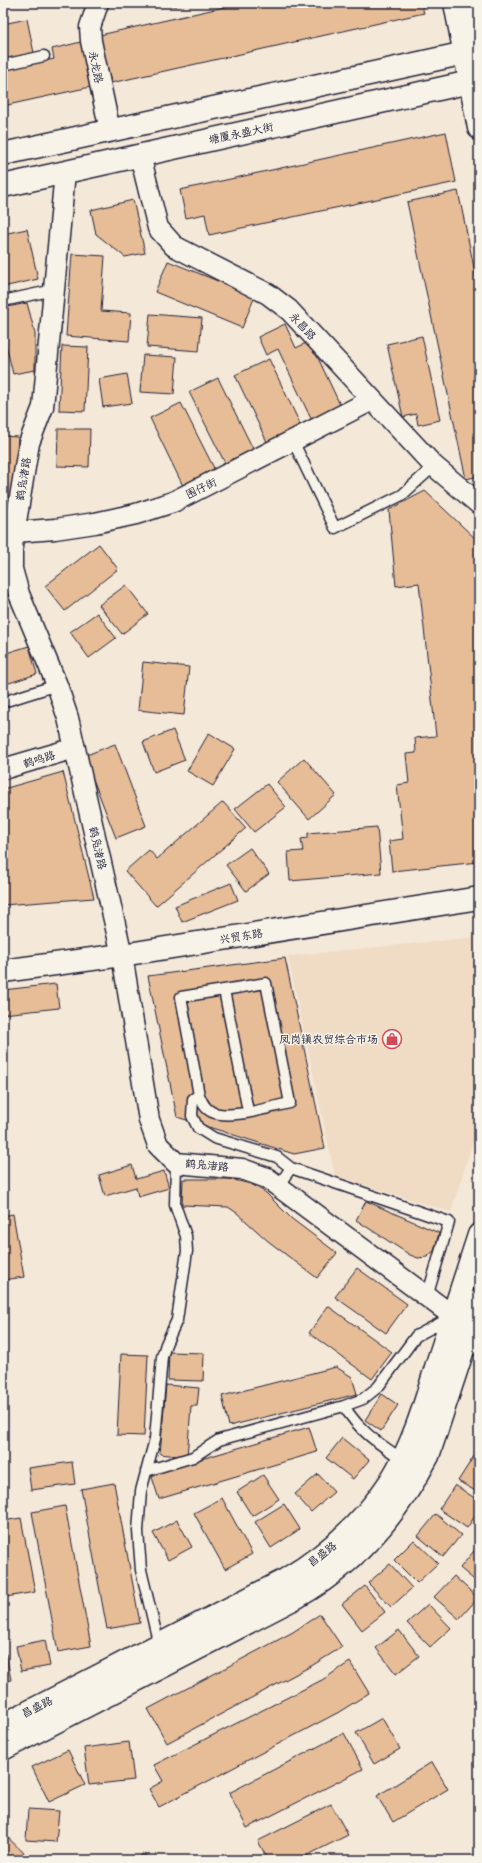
<svg xmlns="http://www.w3.org/2000/svg" width="482" height="1863" font-family="'Shantell Sans','LXGW WenKai TC',sans-serif">
<style>
.built{fill:#f0dbc4}
.building{fill:#e7bd97;stroke:#22223b}
.lines{fill:none;stroke-linecap:round;stroke-linejoin:round}
.service-casing{stroke:#22223b;stroke-width:13}
.minor-casing{stroke:#22223b;stroke-width:23}
.tertiary-casing{stroke:#22223b;stroke-width:25}
.secondary-casing{stroke:#22223b;stroke-width:25}
.service{stroke:#f7f3e8;stroke-width:10}
.minor{stroke:#f7f3e8;stroke-width:20}
.tertiary{stroke:#f7f3e8;stroke-width:22}
.secondary{stroke:#f7f3e8;stroke-width:22}
.labels{text-anchor:middle;stroke-width:3;stroke-linejoin:round;paint-order:stroke}
.street-label{font-size:11px;fill:#22223b;stroke:#f7f3e8}
.poi-label{font-size:11px;fill:#22223b;stroke:#f7f3e8;text-anchor:end}
</style>
<rect width="100%" height="100%" fill="#f4e8d8"/>
<filter id="ink" filterUnits="userSpaceOnUse"><feTurbulence type="fractalNoise" baseFrequency=".025" numOctaves="2"/><feDisplacementMap in="SourceGraphic" scale="8" xChannelSelector="R" yChannelSelector="G"/><feConvolveMatrix kernelMatrix="1 2 1 2 8 2 1 2 1" color-interpolation-filters="sRGB"/></filter>
<g filter="url(#ink)">
<!-- built -->
<path class="built" d="M479 937V1122L451 1212 335 1176 288 956Z"/>
<!-- building -->
<path class="building" d="M121 3H177V6Z
M242 3H421L424 13 111 83 100 35Z
M27 19 34 53 3 60V24Z
M81 42 90 87 3 106V70L54 59 52 49Z
M446 132 456 182 209 235 205 214 186 218 180 190Z
M458 191 479 291V476L466 479 407 202Z
M133 200 145 253 125 257 96 234 91 210Z
M27 229 38 279 3 287V234Z
M72 254 105 256 101 311 131 313 129 341 66 336Z
M168 261 255 296 242 328 155 292Z
M27 303 35 333V370L13 374 3 333V308Z
M150 314 202 318 199 351 147 347Z
M285 324 296 348 310 341 342 409 313 423 278 349 266 355 258 337Z
M422 336 440 420 418 425 416 414 403 417 387 344Z
M62 346 88 347 85 411 59 410Z
M143 355 177 357 174 394 140 392Z
M269 359 303 430 269 446 235 375Z
M127 374 132 403 103 407 99 379Z
M218 378 255 453 227 467 189 392Z
M181 403 216 472 184 488 150 418Z
M58 429H90L89 467 57 466Z
M3 436 18 437 14 498 3 497Z
M425 491 479 542V862L392 871 389 841 403 839 397 785 409 783 406 754 416 753 415 738 436 736 419 583 396 586 389 510Z
M99 544 118 569 65 611 45 586Z
M126 585 148 614 122 634 99 605Z
M97 613 116 638 89 658 70 632Z
M29 646 37 674 6 684 3 675V654Z
M143 662 189 667 184 715 138 710Z
M173 730 185 760 154 772 143 742Z
M209 733 235 749 213 786 187 771Z
M115 744 146 826 116 838 84 756Z
M304 758 336 795 309 819 277 782Z
M63 772 94 898 3 905V789Z
M267 784 286 807 254 832 235 809Z
M223 802 246 828 156 906 125 871 149 850 157 859Z
M377 827 381 873 290 881 288 852 303 851 301 839 308 838V833Z
M250 848 269 874 246 891 226 865Z
M231 883 238 900 182 922 175 906Z
M285 958 325 1148 294 1154 177 1117 148 976Z
M56 984 59 1008 3 1014V990Z
M132 1165 136 1179 164 1171 169 1188 138 1197 136 1187 105 1196 99 1175Z
M183 1179H230L251 1184 265 1192 292 1219 337 1253 317 1278 268 1241 237 1213 228 1207 182 1205Z
M366 1201 439 1233 434 1251 427 1257 418 1258 410 1255 356 1220Z
M13 1214 24 1277 3 1280V1216Z
M357 1268 407 1304 386 1333 335 1297Z
M328 1306 392 1352 372 1379 309 1333Z
M169 1352 204 1353 203 1381 168 1380Z
M121 1354 148 1355 144 1436 117 1435Z
M336 1367 352 1377 357 1394 229 1426 222 1396Z
M166 1385 199 1388 197 1406H191L187 1457 160 1454Z
M382 1394 398 1405 381 1431 365 1420Z
M309 1427 317 1452 159 1499 151 1474Z
M342 1438 369 1460 353 1479 326 1458Z
M474 1456 479 1459V1493L458 1481Z
M72 1462 75 1484 31 1490 28 1468Z
M318 1474 334 1492 311 1512 295 1494Z
M263 1475 279 1499 252 1516 237 1492Z
M114 1483 140 1623 107 1629 81 1489Z
M455 1485 479 1501V1510L467 1528 439 1509Z
M222 1498 252 1554 225 1569 194 1513Z
M284 1504 300 1529 271 1548 255 1522Z
M65 1506 91 1646 58 1652 32 1512Z
M436 1514 461 1535 443 1557 418 1536Z
M21 1518 35 1592 6 1597 3 1579V1521Z
M177 1520 192 1547 168 1560 153 1533Z
M414 1540 438 1563 417 1583 394 1560Z
M478 1546H479V1584L460 1568Z
M390 1564 412 1588 391 1607 368 1583Z
M454 1576 478 1598 459 1619 434 1597Z
M365 1586 385 1612 362 1630 342 1604Z
M428 1604 451 1628 430 1647 407 1623Z
M320 1614 342 1647 313 1665 167 1743 148 1709 293 1632Z
M399 1630 419 1656 396 1674 376 1648Z
M45 1640 50 1666 21 1671 16 1646Z
M6 1654 11 1680 3 1682V1655Z
M350 1662 369 1693 339 1712 159 1807 149 1789 163 1781 154 1765 322 1680Z
M382 1718 400 1749 374 1764 356 1733Z
M344 1733 363 1769 247 1828 229 1793Z
M129 1742 134 1780 89 1785 84 1748Z
M68 1750 85 1785 49 1802 32 1767Z
M432 1762 448 1789 393 1822 377 1796Z
M331 1804 348 1835 298 1860H268L258 1841Z
M28 1809 59 1811 56 1842 26 1840Z
M4 1834 25 1854 18 1860H3Z
M142 1854 155 1860H139Z"/>
<g class="lines">
<defs>
<path id="service" d="M3 65 44 56
M3 301 54 290
M293 441 335 528 402 495 434 466
M3 702 57 685
M224 990 248 1111
M199 1095C202 1102 205 1109 212 1112 231 1120 270 1107 290 1103L266 983 181 997 199 1095 193 1099 192 1116 198 1128 214 1138 277 1157 291 1168 278 1186
M291 1168 449 1222 427 1297
M344 1406C360 1432 378 1443 402 1459
M146 1471 193 1457 219 1440 344 1406 363 1399 378 1387 416 1336 450 1318
M159 1645 141 1570 138 1531 141 1491 155 1439 162 1357 166 1344 177 1320 187 1251 186 1236 175 1205 176 1163"/>
<path id="minor" d="M98 3 90 27 91 41 110 131
M140 155 158 228 174 246 268 294 289 310 434 466 479 504
M65 172 43 407 29 443 12 546V569L19 594 57 685 68 718 122 955 149 1120 158 1145 176 1163 242 1169 267 1178 453 1316 467 1340 479 1345
M15 532 55 529 95 523 136 514 173 502 372 400
M3 769 75 748"/>
<path id="tertiary" d="M455 3 479 128
M474 3 479 31
M3 971 122 955 479 898
M3 1725 285 1580C327 1555 363 1523 390 1482 413 1446 425 1404 437 1364 451 1321 465 1278 479 1235
M3 1749 295 1598C353 1566 397 1515 428 1456L479 1301"/>
<path id="secondary" d="M3 154 479 50
M3 186 479 80"/>
</defs>
<!-- service casing -->
<use href="#service" class="service-casing"/>
<!-- minor casing -->
<use href="#minor" class="minor-casing"/>
<!-- tertiary casing -->
<use href="#tertiary" class="tertiary-casing"/>
<!-- secondary casing -->
<use href="#secondary" class="secondary-casing"/>
<!-- service -->
<use href="#service" class="service"/>
<!-- minor -->
<use href="#minor" class="minor"/>
<!-- tertiary -->
<use href="#tertiary" class="tertiary"/>
<!-- secondary -->
<use href="#secondary" class="secondary"/>
</g>
</g>
<!-- icons -->
<defs>
<symbol id="shop-ring" viewBox="-11 -11 22 22"><circle r="9.5" fill="#f7f3e8" stroke="#d1495b" stroke-width="1.5"/><path d="M-5-2.5h2.3a2.7 3.5 0 0 1 5.4 0H5L5.5 6h-11ZM-1.5-2.5h3a1.5 2.3 0 0 0-3 0Z" fill="#d1495b"/></symbol>
</defs>
<g fill-rule="evenodd">
<use href="#shop-ring" x="381" y="1028" width="22" height="22"/>
</g>
<g class="labels">
<!-- street labels -->
<g class="street-label">
<text transform="translate(96 67) rotate(78)" y="4">永龙路</text>
<text transform="translate(241 133) rotate(-12)" y="4">塘厦永盛大街</text>
<text transform="translate(303 326) rotate(47)" y="4">永昌路</text>
<text transform="translate(23 479) rotate(-81)" y="4">鹤凫渚路</text>
<text transform="translate(201 488) rotate(-26)" y="4">围仔街</text>
<text transform="translate(39 759) rotate(-17)" y="4">鹤鸣路</text>
<text transform="translate(98 848) rotate(77)" y="4">鹤凫渚路</text>
<text transform="translate(241 936) rotate(-9)" y="4">兴贸东路</text>
<text transform="translate(207 1165) rotate(5)" y="4">鹤凫渚路</text>
<text transform="translate(322 1554) rotate(-38)" y="4">昌盛路</text>
<text transform="translate(37 1707) rotate(-27)" y="4">昌盛路</text>
</g>
<!-- poi labels -->
<g class="poi-label">
<text x="378" y="1043">凤岗镇农贸综合市场</text>
</g>
</g>
<!-- margin -->
<rect width="482" height="1863" fill="none" stroke="#f7f3e8" stroke-width="16"/>
<rect x="8" y="8" width="466" height="1847" fill="none" stroke="#22223b" stroke-width="1.5" filter="url(#ink)"/>
</svg>
